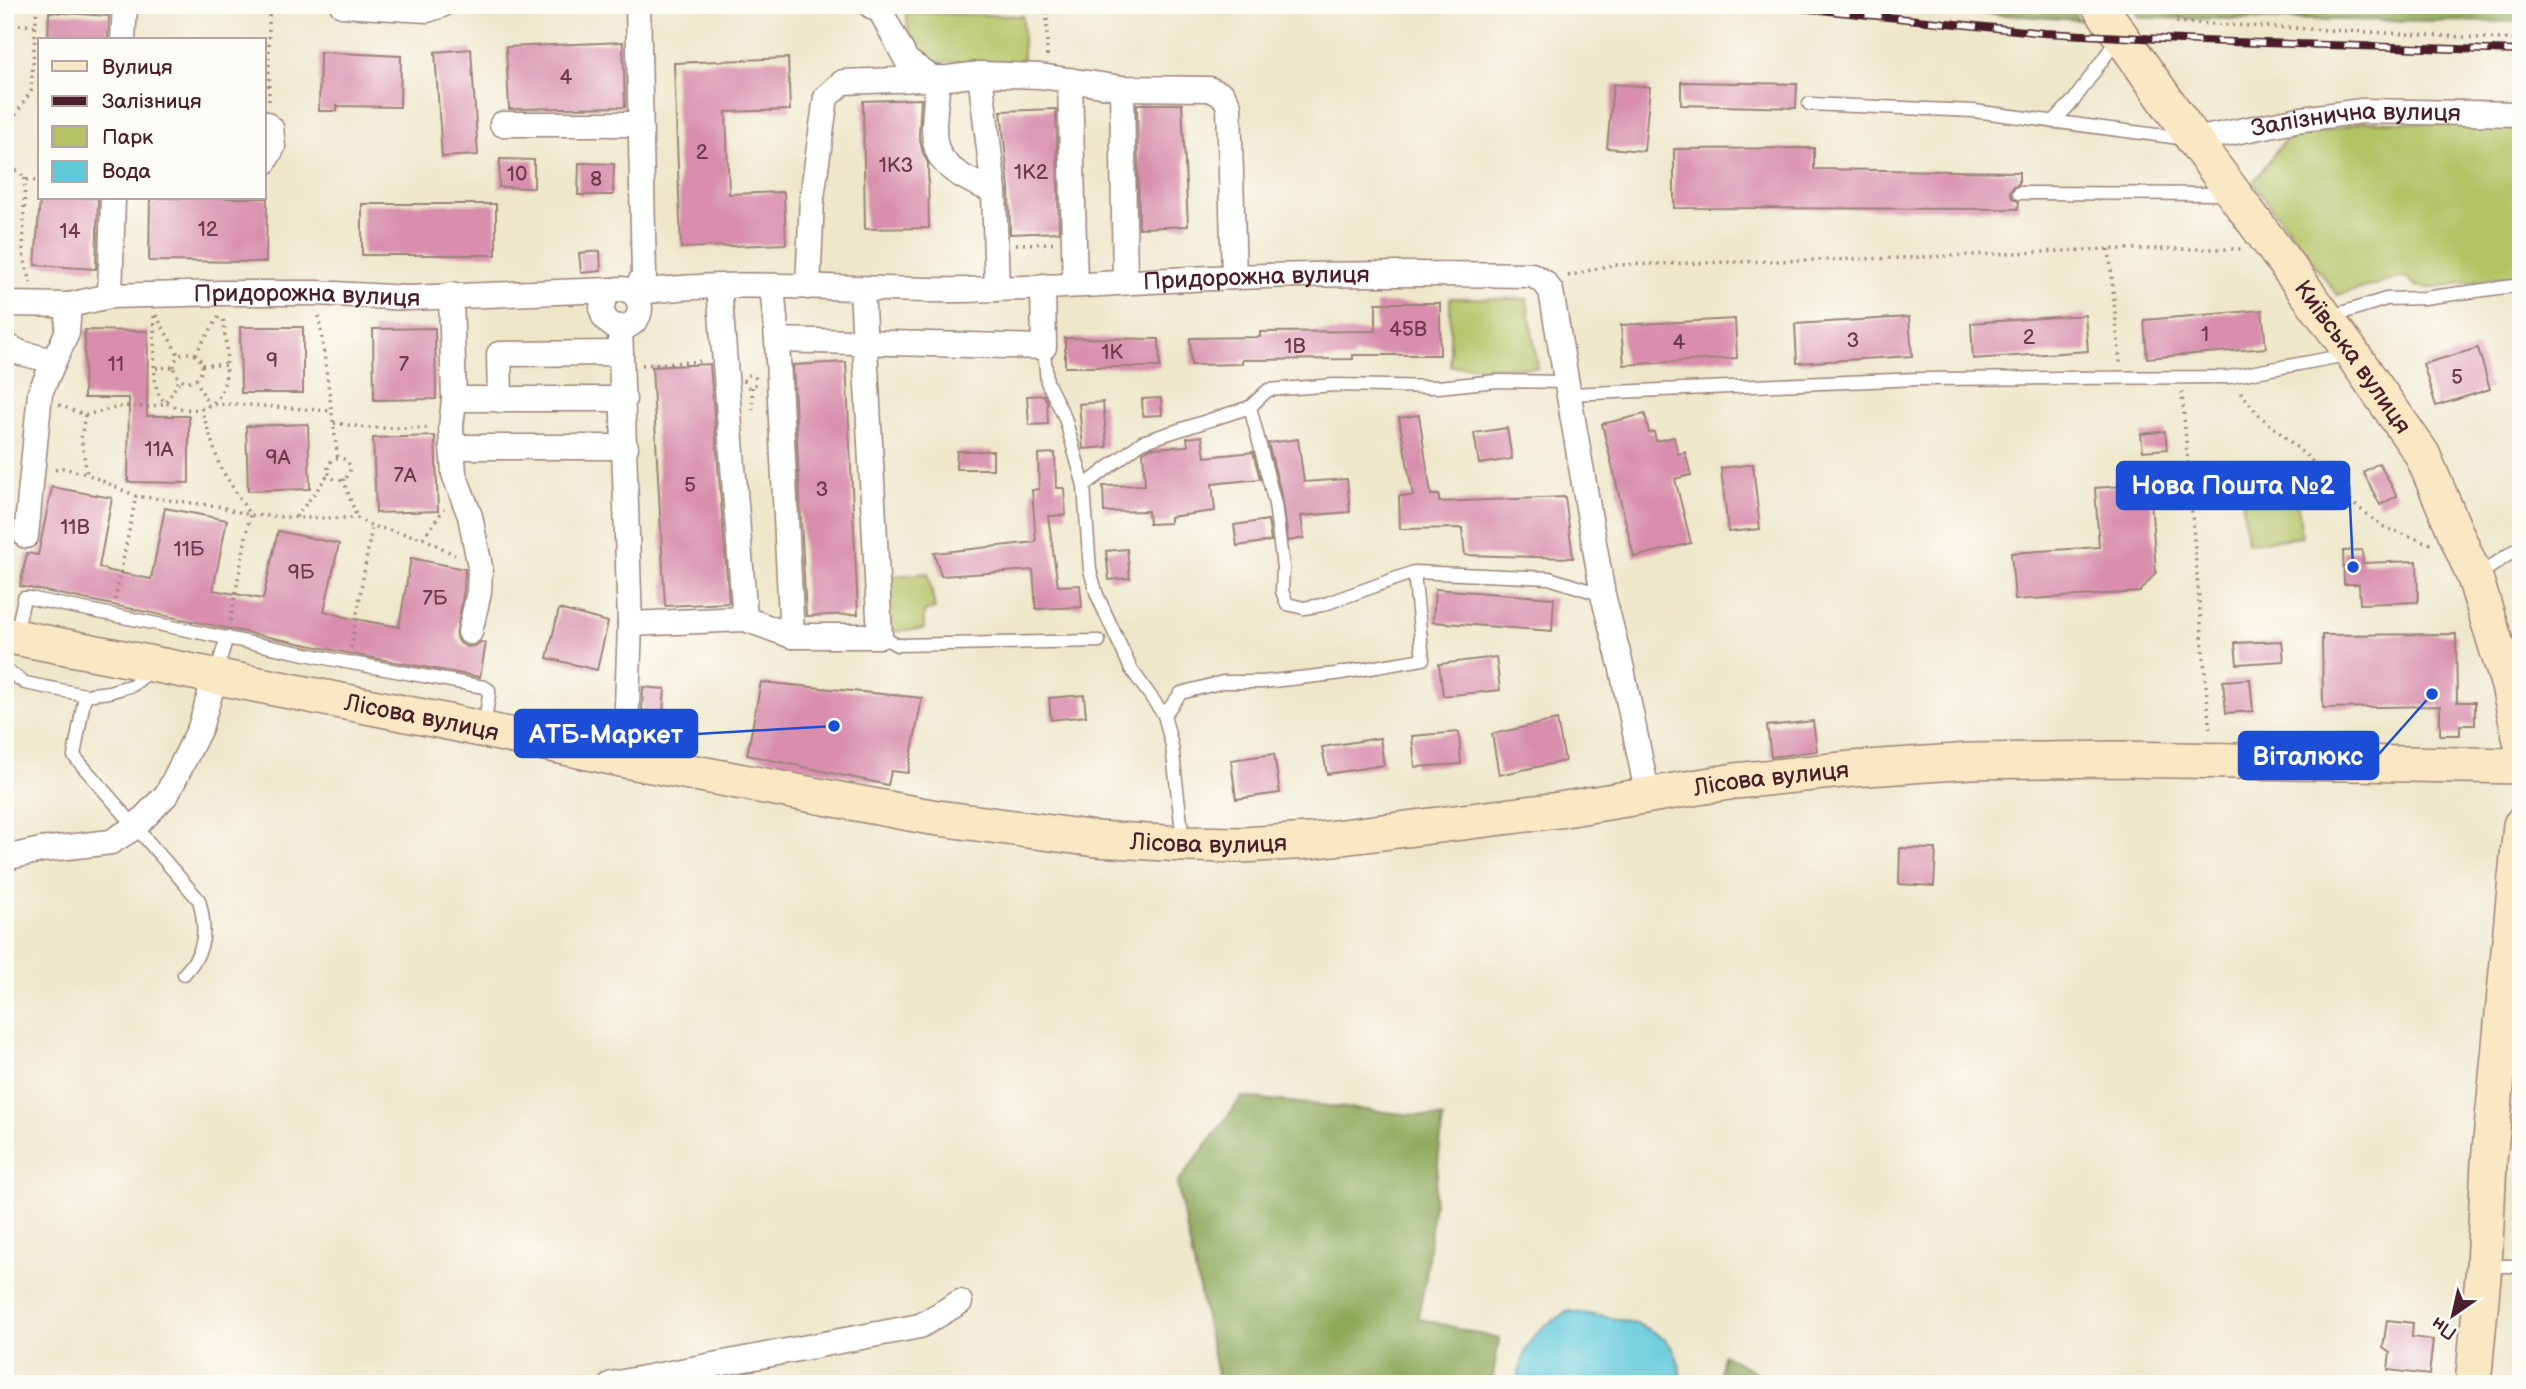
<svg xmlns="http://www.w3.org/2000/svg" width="2526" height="1389" font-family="'Balsamiq Sans',sans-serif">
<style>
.green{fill:#b3c264;stroke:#7e7048;stroke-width:2}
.forest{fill:#8ea85a;stroke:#6c6442;stroke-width:2}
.water{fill:#5dc8d8;stroke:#547482;stroke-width:2}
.building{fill:#d88eac}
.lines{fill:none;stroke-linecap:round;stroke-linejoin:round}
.lane-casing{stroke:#9c837a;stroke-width:15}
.street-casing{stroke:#9c837a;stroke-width:27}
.secondary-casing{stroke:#9c837a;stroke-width:38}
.path{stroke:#9c837a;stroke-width:3.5;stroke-dasharray:2 5;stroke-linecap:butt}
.lane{stroke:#fff;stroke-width:12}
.street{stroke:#fff;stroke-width:24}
.secondary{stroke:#fae7c3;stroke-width:35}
.rail-casing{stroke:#4a1f2b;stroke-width:8}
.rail{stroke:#fdfcf7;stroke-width:5;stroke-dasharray:16;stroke-linecap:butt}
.labels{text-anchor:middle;stroke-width:5;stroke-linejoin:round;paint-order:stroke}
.number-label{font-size:21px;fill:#6e3b4b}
.street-label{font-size:24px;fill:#4a1f2b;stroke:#fdfcf7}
.leader{fill:none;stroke:#1d4ed8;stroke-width:2.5}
.callout-dot{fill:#1d4ed8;stroke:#fdfcf7;stroke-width:2.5}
.callout{fill:#1d4ed8;stroke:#1d4ed8;stroke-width:2.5}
.callout-label{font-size:26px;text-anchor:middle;font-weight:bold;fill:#fff}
</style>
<rect width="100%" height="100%" fill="#fdfcf7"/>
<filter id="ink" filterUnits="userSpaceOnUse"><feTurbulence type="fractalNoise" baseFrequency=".0143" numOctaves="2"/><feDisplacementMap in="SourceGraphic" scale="14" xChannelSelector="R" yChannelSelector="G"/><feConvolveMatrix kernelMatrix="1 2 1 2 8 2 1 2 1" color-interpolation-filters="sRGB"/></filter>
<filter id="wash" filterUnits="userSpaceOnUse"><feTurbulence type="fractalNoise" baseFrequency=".00686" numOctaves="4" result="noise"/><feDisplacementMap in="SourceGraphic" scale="28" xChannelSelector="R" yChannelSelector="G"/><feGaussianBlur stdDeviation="1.57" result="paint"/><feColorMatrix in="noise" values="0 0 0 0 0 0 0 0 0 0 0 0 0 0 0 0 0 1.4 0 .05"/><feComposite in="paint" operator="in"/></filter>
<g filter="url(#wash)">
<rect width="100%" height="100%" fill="#eee7ca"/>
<!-- green -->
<path class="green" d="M906 13 1023 16V63L929 61 911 45Z
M2366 121 2521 126V275L2429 288 2416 286 2405 277 2337 295 2253 182 2284 141Z
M1450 298 1527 299 1538 368 1450 366Z
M2295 478 2302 537 2247 543 2241 485Z
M928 573 935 609 924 612V629L889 632 884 577Z"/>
<!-- forest -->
<path class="forest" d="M1870 5H2068L2079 20Z
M2131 5H2521V22L2140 18Z
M1242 1097 1443 1118 1426 1276 1418 1318 1499 1339 1492 1384H1219L1177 1184Z
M1723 1354 1776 1384H1718Z"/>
<!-- water -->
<path class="water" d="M1569 1311C1613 1319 1686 1321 1680 1384H1517C1525 1341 1531 1332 1569 1311Z"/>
<g id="blocks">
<!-- building -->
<path class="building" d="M49 12 109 16 108 40H48Z
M623 42 625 107 509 109 506 47Z
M471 49 478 155 442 157 435 52Z
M320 52 401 56 400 107 337 106V111H319Z
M788 58 790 110 726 112 729 194 784 192 786 244 681 248 674 63Z
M1681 82 1797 84 1796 108 1681 105Z
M1613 84 1650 87 1644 151 1607 148Z
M921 99 919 136 923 153 928 163 929 228 865 229 863 101Z
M1137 104H1182L1188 226 1139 228Z
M1056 109 1059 232 1010 234 1009 189 1001 111Z
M1814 148V169L2019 172V184L2014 186 2010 192 2012 198 2019 202 2018 209 1674 208V149Z
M500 159 534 160V188L499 187Z
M579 163 614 164 613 195H578Z
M40 198H98L96 269 35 265Z
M150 198H267L266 262 149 261Z
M362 204H496V255H362Z
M600 251 601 271 581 273 579 253Z
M1376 303H1440V355H1353V359L1242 360V364L1191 365 1190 338 1260 337V332L1376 331Z
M2262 310 2266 348 2147 358 2144 320Z
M2085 315 2088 351 1973 359 1971 323Z
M1909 317 1912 356 1797 363 1795 324Z
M1735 319 1737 358 1624 365 1621 325Z
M240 327H303V393H241Z
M435 328 436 399 374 400 373 329Z
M85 330 148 331 147 416H189V483L128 482 129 398H84Z
M1065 338 1159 339 1160 367H1065Z
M2478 348 2490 389 2436 406 2423 364Z
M846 362 858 614 806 616 793 365Z
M710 364 729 603 665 606 652 367Z
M1044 395 1047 402 1048 424 1029 425 1027 396Z
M1161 398 1162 415 1143 416 1142 399Z
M1103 402 1107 447 1083 449 1079 404Z
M1645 414 1649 433 1654 432 1656 441 1674 437 1678 454 1685 452 1691 475 1675 479 1691 543 1634 557 1602 424Z
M1419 415 1431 495H1439V502L1565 497 1573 558 1465 555 1462 528 1400 529 1399 496H1413L1399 418Z
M308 424 310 489 248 491 246 426Z
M1507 428 1512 459 1479 464 1474 433Z
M2165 431 2167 449 2143 451 2141 434Z
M435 436 438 511 376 513 373 438Z
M1202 436 1205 457 1253 452 1260 479 1212 484 1215 511 1170 517V523L1149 524 1148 511 1104 512 1103 486 1145 485 1143 452 1151 448 1188 446 1187 438Z
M1298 439 1304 482 1347 479 1350 512 1301 516 1304 538 1288 541 1283 502 1268 443Z
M957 451H993V469H956Z
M1055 453 1056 488H1064L1066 515 1048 516 1058 586 1080 585 1082 607 1036 609 1033 570 941 576 934 553 1036 542 1032 490 1039 489 1038 454Z
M2379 463 2397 496 2380 505 2363 472Z
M1753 464 1760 529 1728 532 1721 468Z
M2150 484 2156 572 2140 592 2015 600 2011 553 2099 547 2095 488Z
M52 487 112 498 99 567 110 571 151 579 165 508 227 520 213 590 263 599 278 531 339 544 324 611 349 618 399 627 411 558 465 569 464 590 456 636 460 643 467 647 475 646 481 642 486 643 480 677 362 656 20 586 27 553 38 555Z
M1268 520 1271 541 1237 546 1234 525Z
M1127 549 1130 578 1109 580 1106 551Z
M2362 550 2363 563 2417 561 2418 602 2360 604 2359 584H2344L2343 551Z
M1435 589 1554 598 1552 631 1433 622Z
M559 609 608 622 597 670 547 658Z
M2456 634 2457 702H2475V725H2460V735H2440V706L2323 708 2322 635Z
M2282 641 2284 661 2237 664 2235 643Z
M1496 657 1500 690 1443 696 1439 664Z
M2250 679 2253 711 2226 713 2223 681Z
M761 682 922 698 908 773 891 771 888 785 747 755Z
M643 687 665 689 663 713 642 711Z
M1084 695 1086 716 1051 720 1049 698Z
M1557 720 1565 761 1499 775 1492 734Z
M1813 721 1817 751 1771 757 1767 726Z
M1459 732 1461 764 1415 767 1412 736Z
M1380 738 1384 765 1327 774 1322 747Z
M1274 754 1280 793 1236 799 1231 760Z
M1900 848 1936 849 1934 886 1899 884Z
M2387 1320 2413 1323 2412 1337 2433 1340 2429 1375 2388 1370 2390 1353 2383 1348Z"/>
</g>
</g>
<g filter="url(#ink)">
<use href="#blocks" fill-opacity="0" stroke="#9c837a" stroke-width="2"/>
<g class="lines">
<defs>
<path id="lane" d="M1809 104 1974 111 2187 139
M2053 122 2074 100 2119 37
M2019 193 2229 194
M2329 317 2386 299 2424 298 2521 285
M1045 360 1047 382 1065 418 1084 486
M1569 394 1917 379 2229 377 2336 357 2347 353
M1250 407 1275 504 1283 568 1282 591 1287 604 1304 608 1322 605 1414 572 1549 578 1603 595
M2476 577 2521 546
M16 635 24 598H29L335 660 484 687 489 690V695L484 729
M880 636 897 645 1099 641
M5 669 25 683 85 695 109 692 133 685 151 670
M216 673 227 637
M85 695 74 756 199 900C207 930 206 951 184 974
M1164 715 1181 693 1223 682H1263L1335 674 1423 659 1414 572
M1183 840 1172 746 1164 715 1131 669 1097 595 1090 570 1084 486 1142 442 1250 407 1268 390 1335 385 1438 387 1497 381 1567 382
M2486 1266H2521"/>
<g id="street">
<path d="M342 5 427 10 442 5"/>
<path d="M870 5 881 12 907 61 932 78"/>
<path d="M123 40 125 5"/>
<path d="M938 78C932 146 923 163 994 191"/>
<path d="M1070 80 1075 284"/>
<path d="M1122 88 1125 282"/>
<path d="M264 123 271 128 273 147 264 163"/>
<path d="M502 124H640"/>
<path id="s1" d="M2194 140 2295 120 2362 111 2521 114"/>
<path d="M772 286 777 340 1044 347 1043 286"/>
<path d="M719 287 745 619"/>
<path d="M808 287 812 198 826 97 843 82 948 78 980 74"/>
<circle cx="621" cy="308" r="19"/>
<path d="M997 289 994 191 980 74 1040 76 1122 88 1209 89 1223 95 1229 106 1234 277"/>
<path id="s2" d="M634 293C744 277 856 292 967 290 1057 288 1146 280 1236 277 1335 273 1434 274 1532 275L1544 282 1551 291 1603 595 1622 669 1648 797"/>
<path d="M634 293 644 275 638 5"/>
<path d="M451 295 454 399 451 427 454 474 470 516 480 567 479 592 470 632"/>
<path d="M110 296 113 198"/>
<path id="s3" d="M5 304 69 305 110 296 222 293H316L408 298 610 290"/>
<path d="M620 327 630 624 625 760"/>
<path d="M777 340 792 636"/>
<path d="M5 345 21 353 54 361 67 333 69 305"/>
<path d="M454 399H624"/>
<path d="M500 400 499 354 621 353"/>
<path d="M452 447H626"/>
<path d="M26 536 40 393 54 361"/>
<path d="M630 624 745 619 792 636H880L862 289"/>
<path d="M5 858 41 850 111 842 135 827 167 794 200 728 215 677"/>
<path d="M612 1384 920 1326 960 1302"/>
</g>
<g id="secondary">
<path id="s4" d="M2099 5 2194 140 2351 352 2422 454 2475 578 2509 686 2521 741"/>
<path id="s5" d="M5 635 443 721 625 760 931 817 1096 839 1183 844 1242 845 1310 841 1559 810 1735 781 1852 769 1971 761 2116 759 2521 766"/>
<path d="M2473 1384 2484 1266 2489 1161 2521 825"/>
</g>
</defs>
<!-- lane casing -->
<use href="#lane" class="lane-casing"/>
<!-- street casing -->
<use href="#street" class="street-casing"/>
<!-- secondary casing -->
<use href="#secondary" class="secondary-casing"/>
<!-- path -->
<path class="path" d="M1047 5V56
M2185 5 2175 22 2521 40
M5 24 36 26
M269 101V5
M5 124 13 119 31 91 37 5
M5 161 28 180 40 181
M25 178 23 254 31 283
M1016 244 1054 243
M2109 249 2120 362
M1568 276 1611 265 1901 258 2109 249H2241
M156 315 179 356
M154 316C155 335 152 379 158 393 163 404 174 407 185 409 239 416 226 349 223 316
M319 316 338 459
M174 367a14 14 0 1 1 28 0a14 14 0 1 1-28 0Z
M195 354 220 315
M202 365H225
M642 365 704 361
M156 368 174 367
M744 381a6 6 0 1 1 12 0a6 6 0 1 1-12 0Z
M196 379 208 405 235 404 332 411
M752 387 753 415
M2182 392 2210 734
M2241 392 2257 413 2310 459 2355 505 2384 527 2431 544
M59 405 85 415 124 406 149 407 166 403 180 379
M201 408 220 467 250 515 230 623
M85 415 81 438 87 474 136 496 217 506 250 515 305 518H357L372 526 423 538 444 509
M334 423 368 428H431
M328 469a11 11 0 1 1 22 0a11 11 0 1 1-22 0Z
M55 470 63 468 87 474
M343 479 357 518
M296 517 329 474
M423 538 455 555
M115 600 136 496
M351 648 372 526"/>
<!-- lane -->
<use href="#lane" class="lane"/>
<!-- street -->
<use href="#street" class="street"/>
<!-- secondary -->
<use href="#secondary" class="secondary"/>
<defs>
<path id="rail" d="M1770 5 2044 33 2201 41 2521 51"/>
</defs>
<!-- rail casing -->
<use href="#rail" class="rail-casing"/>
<!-- rail -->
<use href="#rail" class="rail"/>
</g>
</g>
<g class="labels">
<!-- number labels -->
<g class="number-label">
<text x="566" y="84">4</text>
<text x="702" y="159">2</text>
<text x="896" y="172">1К3</text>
<text x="1031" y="179">1К2</text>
<text x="517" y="181">10</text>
<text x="596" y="186">8</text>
<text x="208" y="236">12</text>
<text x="70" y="238">14</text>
<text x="1408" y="336">45В</text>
<text x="2205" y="341">1</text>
<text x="2029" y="344">2</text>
<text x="1853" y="347">3</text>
<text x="1679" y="349">4</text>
<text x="1295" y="353">1В</text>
<text x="1112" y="359">1К</text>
<text x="272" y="367">9</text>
<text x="116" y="371">11</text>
<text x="404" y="371">7</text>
<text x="2457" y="384">5</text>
<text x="159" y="456">11А</text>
<text x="278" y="464">9А</text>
<text x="405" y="482">7А</text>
<text x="690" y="492">5</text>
<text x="822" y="496">3</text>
<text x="75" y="534">11В</text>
<text x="189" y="556">11Б</text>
<text x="301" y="579">9Б</text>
<text x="435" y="605">7Б</text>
</g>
<!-- street labels -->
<g class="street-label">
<text dy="8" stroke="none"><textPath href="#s1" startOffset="164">Залізнична вулиця</textPath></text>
<text dy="8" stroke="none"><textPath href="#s2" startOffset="623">Придорожна вулиця</textPath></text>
<text dy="8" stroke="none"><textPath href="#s3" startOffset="303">Придорожна вулиця</textPath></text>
<text dy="8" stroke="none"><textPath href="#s4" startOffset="434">Київська вулиця</textPath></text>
<text dy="8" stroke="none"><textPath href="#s5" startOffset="425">Лісова вулиця</textPath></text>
<text dy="8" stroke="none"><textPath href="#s5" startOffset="1790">Лісова вулиця</textPath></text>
<text dy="8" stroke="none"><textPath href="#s5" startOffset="1223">Лісова вулиця</textPath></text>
</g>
</g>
<!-- callouts -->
<path class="leader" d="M2353 567L2349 485M834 726L697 734M2432 694L2378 755"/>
<g class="callout-dot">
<circle cx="2353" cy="567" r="7"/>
<circle cx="834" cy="726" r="7"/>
<circle cx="2432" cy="694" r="7"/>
</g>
<g class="callout">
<rect x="2117" y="462" width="232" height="47" rx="7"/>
<rect x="515" y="710" width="182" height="47" rx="7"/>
<rect x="2239" y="732" width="139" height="47" rx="7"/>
</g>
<g class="callout-label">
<text x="2233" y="494">Нова Пошта №2</text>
<text x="606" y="743">АТБ-Маркет</text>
<text x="2308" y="765">Віталюкс</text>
</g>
<!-- margin -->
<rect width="2526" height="1389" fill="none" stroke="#fdfcf7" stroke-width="28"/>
<!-- legend -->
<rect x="38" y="38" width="228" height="161" fill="#fdfcf7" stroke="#b5a4a5" stroke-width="2"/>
<rect x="52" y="61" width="35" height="10" fill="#fae7c3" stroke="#b5a4a5" stroke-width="2"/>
<text x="102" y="74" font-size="21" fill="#4a1f2b">Вулиця</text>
<rect x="52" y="96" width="35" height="10" fill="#4a1f2b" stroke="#b5a4a5" stroke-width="2"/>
<text x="102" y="108" font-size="21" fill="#4a1f2b">Залізниця</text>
<rect x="52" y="126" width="35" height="21" fill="#b3c264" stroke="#b5a4a5" stroke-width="2"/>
<text x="102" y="144" font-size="21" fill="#4a1f2b">Парк</text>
<rect x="52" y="161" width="35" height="21" fill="#5dc8d8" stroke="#b5a4a5" stroke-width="2"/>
<text x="102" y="178" font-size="21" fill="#4a1f2b">Вода</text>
<!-- north arrow -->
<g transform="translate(2453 1315) rotate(214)" stroke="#fdfcf7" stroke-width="5" paint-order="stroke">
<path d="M0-5L12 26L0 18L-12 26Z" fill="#4a1f2b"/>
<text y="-10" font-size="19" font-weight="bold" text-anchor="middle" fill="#4a1f2b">Пн</text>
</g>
</svg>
